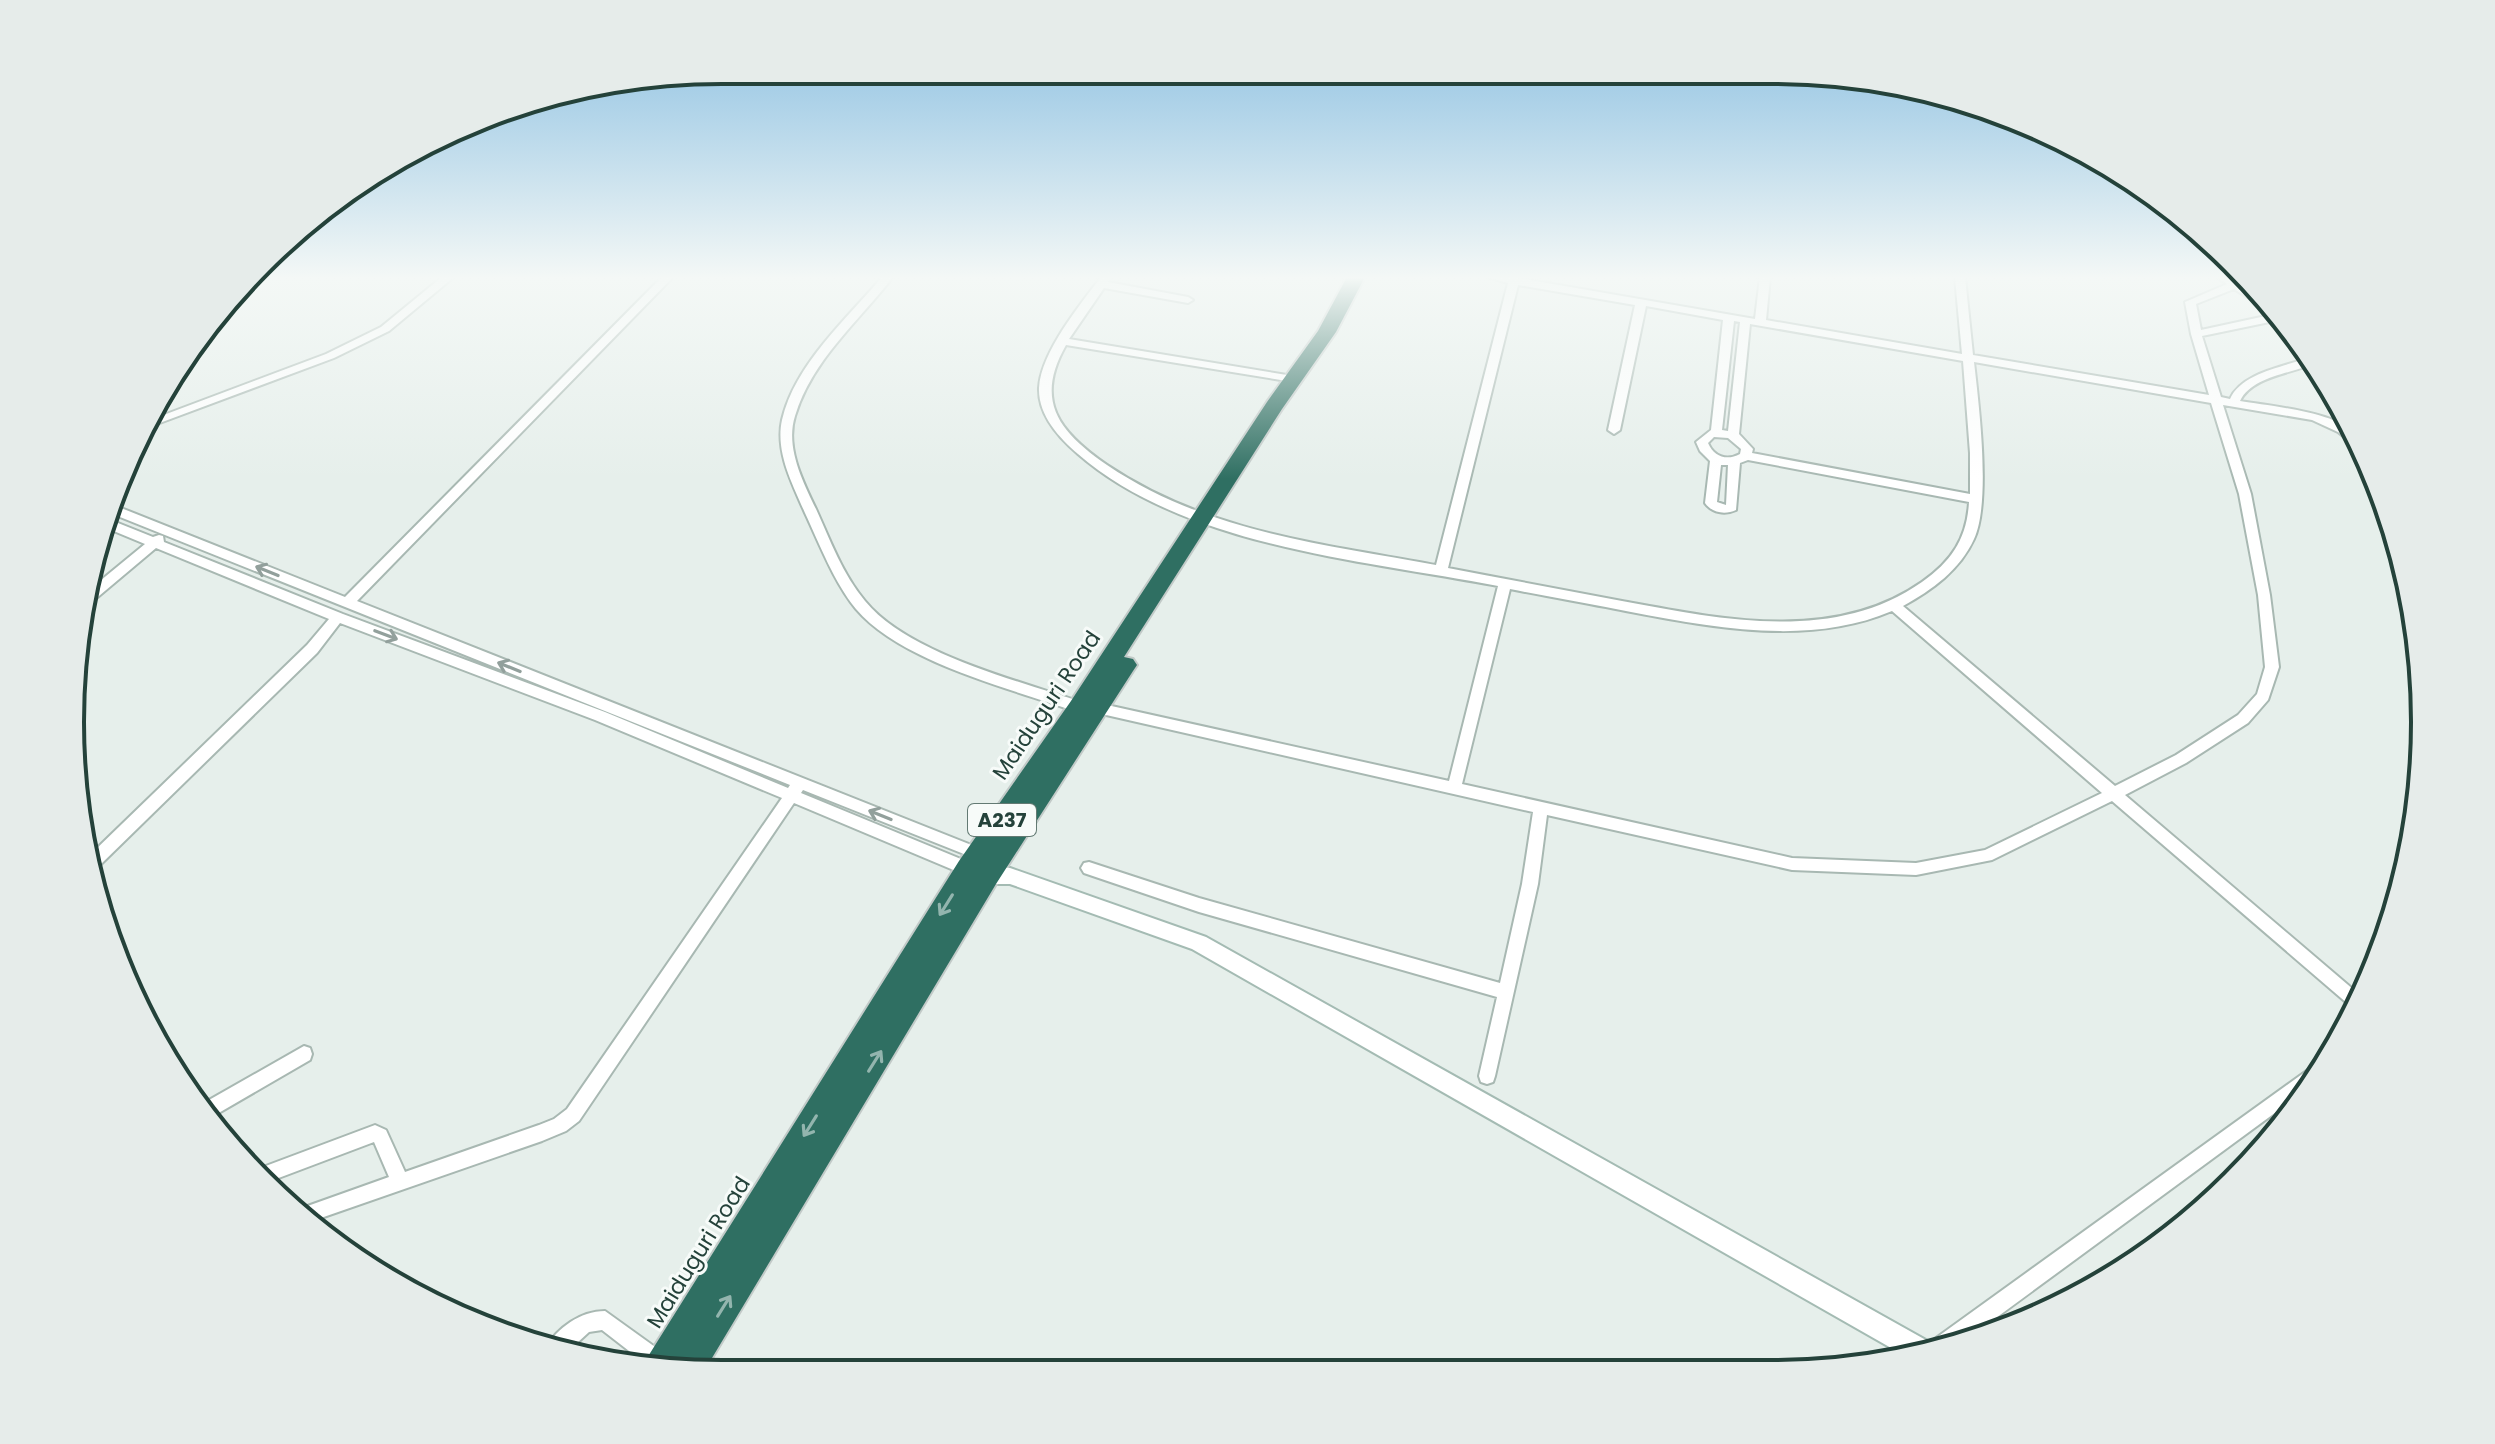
<svg xmlns="http://www.w3.org/2000/svg" width="2495" height="1444" font-family="Poppins,sans-serif">
<style>
.lines{fill:none;stroke-linecap:round;stroke-linejoin:round}
.street-casing{stroke:#a8b8b2;stroke-width:4}
.secondary-casing{stroke:#a4bbb3;stroke-width:4}
.highway-casing{stroke:#c2cac8;stroke-width:4}
.street{fill:#fff;fill-rule:evenodd}
.secondary{fill:#fff;fill-rule:evenodd}
.highway{fill:#2f6f62;fill-rule:evenodd}
.oneway{stroke:#92a09c}
.oneway2{stroke:#93b5ae}
.labels{text-anchor:middle;stroke-width:6;stroke-linejoin:round;paint-order:stroke}
.shield{fill:#f7fbf9;stroke:#637a73;stroke-width:2}
.shield-label{font-size:20px;font-weight:bold;fill:#24423a}
.street-label{font-size:22px;fill:#24423a;stroke:#f7fbf9}
.rim{fill:none;stroke:#24423a;stroke-width:4}
</style>
<rect width="100%" height="100%" fill="#e6efeb"/>
<g class="lines">
<defs>
<path id="street" d="M442 277H454L389 331 334 358 149 427 153 419 326 354 381 327Z
M662 277H673L357 601 984 850 987 854 984 858 979 860 974 858 803 790 801 793 973 864 976 869 973 874 968 875 963 874 794 803 579 1121 566 1131 542 1141 315 1220 302 1208 389 1177 374 1142 268 1182 255 1170 375 1125 386 1130 405 1172 539 1125 554 1119 567 1109 782 798 595 720 340 623 317 653 99 866 95 867 92 853 307 645 329 619 156 548 93 601 87 602 89 590 145 544 104 527 108 519 153 537 159 535 163 536 164 542 343 614 605 712 788 788 790 785 110 513 114 505 116 506 345 597Z
M882 277H893C858 322 812 360 795 416 785 447 803 482 816 509 830 540 843 575 865 601 908 654 1020 681 1084 703L1086 707 1084 711H1074C1009 688 901 662 856 609 834 582 820 545 805 513 793 485 775 452 782 420 795 364 847 319 882 277Z
M1101 277H1111L1108 282 1188 297 1193 300 1188 303 1104 288 1069 339 1293 376 1299 379 1293 382 1066 345C1034 401 1059 432 1107 465 1206 532 1322 544 1436 565L1508 283 1487 277H1512L1755 319 1760 277H1770L1766 320 1962 354 1955 277H1965L1973 355 2209 395 2191 334 2185 302 2227 284 2217 277H2230L2236 281 2246 277 2250 283 2243 286 2268 301 2284 319 2202 336 2221 397 2230 399C2242 372 2285 367 2310 357L2314 363C2292 374 2252 376 2240 401 2269 406 2341 412 2359 437 2361 440 2362 444 2363 448H2358L2338 432 2312 420 2223 405 2251 494 2270 595 2279 667 2268 700 2248 723 2186 763 2125 795 2361 996 2355 1010 2112 801 1992 860 1916 875 1792 870 1547 815 1538 884 1495 1076 1493 1082 1487 1084 1481 1082 1479 1076 1497 997 1199 912 1084 873 1081 868 1084 863 1089 862 1199 898 1500 983 1522 884 1533 812 1093 712 1091 708 1093 704 1098 703 1449 781 1498 586C1363 560 1185 547 1078 454 1059 438 1038 415 1039 388 1041 352 1080 305 1101 277ZM1518 285 1635 305 1608 430 1614 434 1620 430 1646 306 1723 320 1711 430 1696 442 1700 451 1710 461 1705 503C1712 513 1725 515 1736 510L1740 463 1748 460 1969 502C1967 538 1952 561 1922 582 1834 644 1720 619 1622 601 1564 590 1506 579 1448 568ZM2234 289 2275 314 2201 330 2196 304ZM1734 321 1740 322 1728 431 1722 430ZM1750 324 1963 361 1970 453V494L1752 453 1753 449 1739 434ZM1974 362 2211 403 2239 494 2258 595 2265 667 2257 694 2238 715 2176 755 2115 786 1903 606C1932 590 1960 570 1974 539 1991 503 1979 405 1974 362ZM1714 437 1728 438 1741 449 1740 454C1727 461 1714 457 1708 443ZM1721 465H1728L1726 505 1717 502ZM1510 589C1550 597 1591 604 1631 612 1716 628 1810 646 1892 611L2102 793 1985 850 1916 863 1792 858 1462 784Z
M304 1046 310 1048 312 1054 310 1060 210 1118 202 1104Z
M2323 1059 2328 1061 2306 1090 1959 1345 1927 1352 1929 1343Z
M605 1311 669 1357 672 1364 669 1371 651 1368 602 1330 589 1332 565 1354 545 1348C558 1328 580 1311 605 1311Z"/>
<path id="secondary" d="M979 865 1010 868 1206 937 1933 1344 1935 1350 1907 1357 1192 949 1010 884H987L972 879 969 873 972 867Z"/>
<path id="highway" d="M1347 277H1365L1336 332 1282 409 1124 657 1133 659 1137 665 1133 671 996 884 703 1373H680L642 1366 959 861 1071 701 1267 402 1318 331Z"/>
</defs>
<!-- street casing -->
<use href="#street" class="street-casing"/>
<!-- secondary casing -->
<use href="#secondary" class="secondary-casing"/>
<!-- highway casing -->
<use href="#highway" class="highway-casing"/>
<!-- street -->
<use href="#street" class="street"/>
<!-- secondary -->
<use href="#secondary" class="secondary"/>
<!-- highway -->
<use href="#highway" class="highway"/>
</g>
<!-- one-way arrows -->
<defs><path id="oneway-shaft" d="M-6 0H5M1.5-3L5.5 0L1.5 3" fill="none" stroke-width="1.6" stroke-linecap="round" stroke-linejoin="round" transform="scale(2)"/></defs>
<g class="oneway">
<use href="#oneway-shaft" transform="translate(267 571) rotate(-158)"/>
<use href="#oneway-shaft" transform="translate(386 635) rotate(21)"/>
<use href="#oneway-shaft" transform="translate(509 667) rotate(-158)"/>
<use href="#oneway-shaft" transform="translate(880 815) rotate(-158)"/>
</g>
<g class="oneway2">
<use href="#oneway-shaft" transform="translate(946 905) rotate(122)"/>
<use href="#oneway-shaft" transform="translate(875 1061) rotate(-58)"/>
<use href="#oneway-shaft" transform="translate(810 1126) rotate(122)"/>
<use href="#oneway-shaft" transform="translate(724 1306) rotate(-58)"/>
</g>
<!-- sky -->
<linearGradient id="sky" x2="0" y2="1"><stop stop-color="#84bce0"/><stop offset="0.58" stop-color="#f4f8f6"/><stop offset="1" stop-color="#f4f8f6" stop-opacity="0"/></linearGradient>
<rect width="2495" height="479" fill="url(#sky)"/>
<g class="labels">
<!-- shield labels -->
<rect class="shield" x="968" y="804" width="68" height="32" rx="6"/>
<g class="shield-label">
<text x="1002" y="827">A237</text>
</g>
<!-- street labels -->
<g class="street-label">
<text transform="translate(1046 705) rotate(-56)" y="8">Maiduguri Road</text>
<text transform="translate(698 1252) rotate(-58)" y="8">Maiduguri Road</text>
</g>
</g>
<!-- crop -->
<path d="M0 0H2495V1444H0ZM722 84H1773A638 638 0 0 1 2411 722V722A638 638 0 0 1 1773 1360H722A638 638 0 0 1 84 722V722A638 638 0 0 1 722 84Z" fill="#e6ecea" fill-rule="evenodd"/>
<path class="rim" d="M722 84H1773A638 638 0 0 1 2411 722V722A638 638 0 0 1 1773 1360H722A638 638 0 0 1 84 722V722A638 638 0 0 1 722 84Z"/>
</svg>
